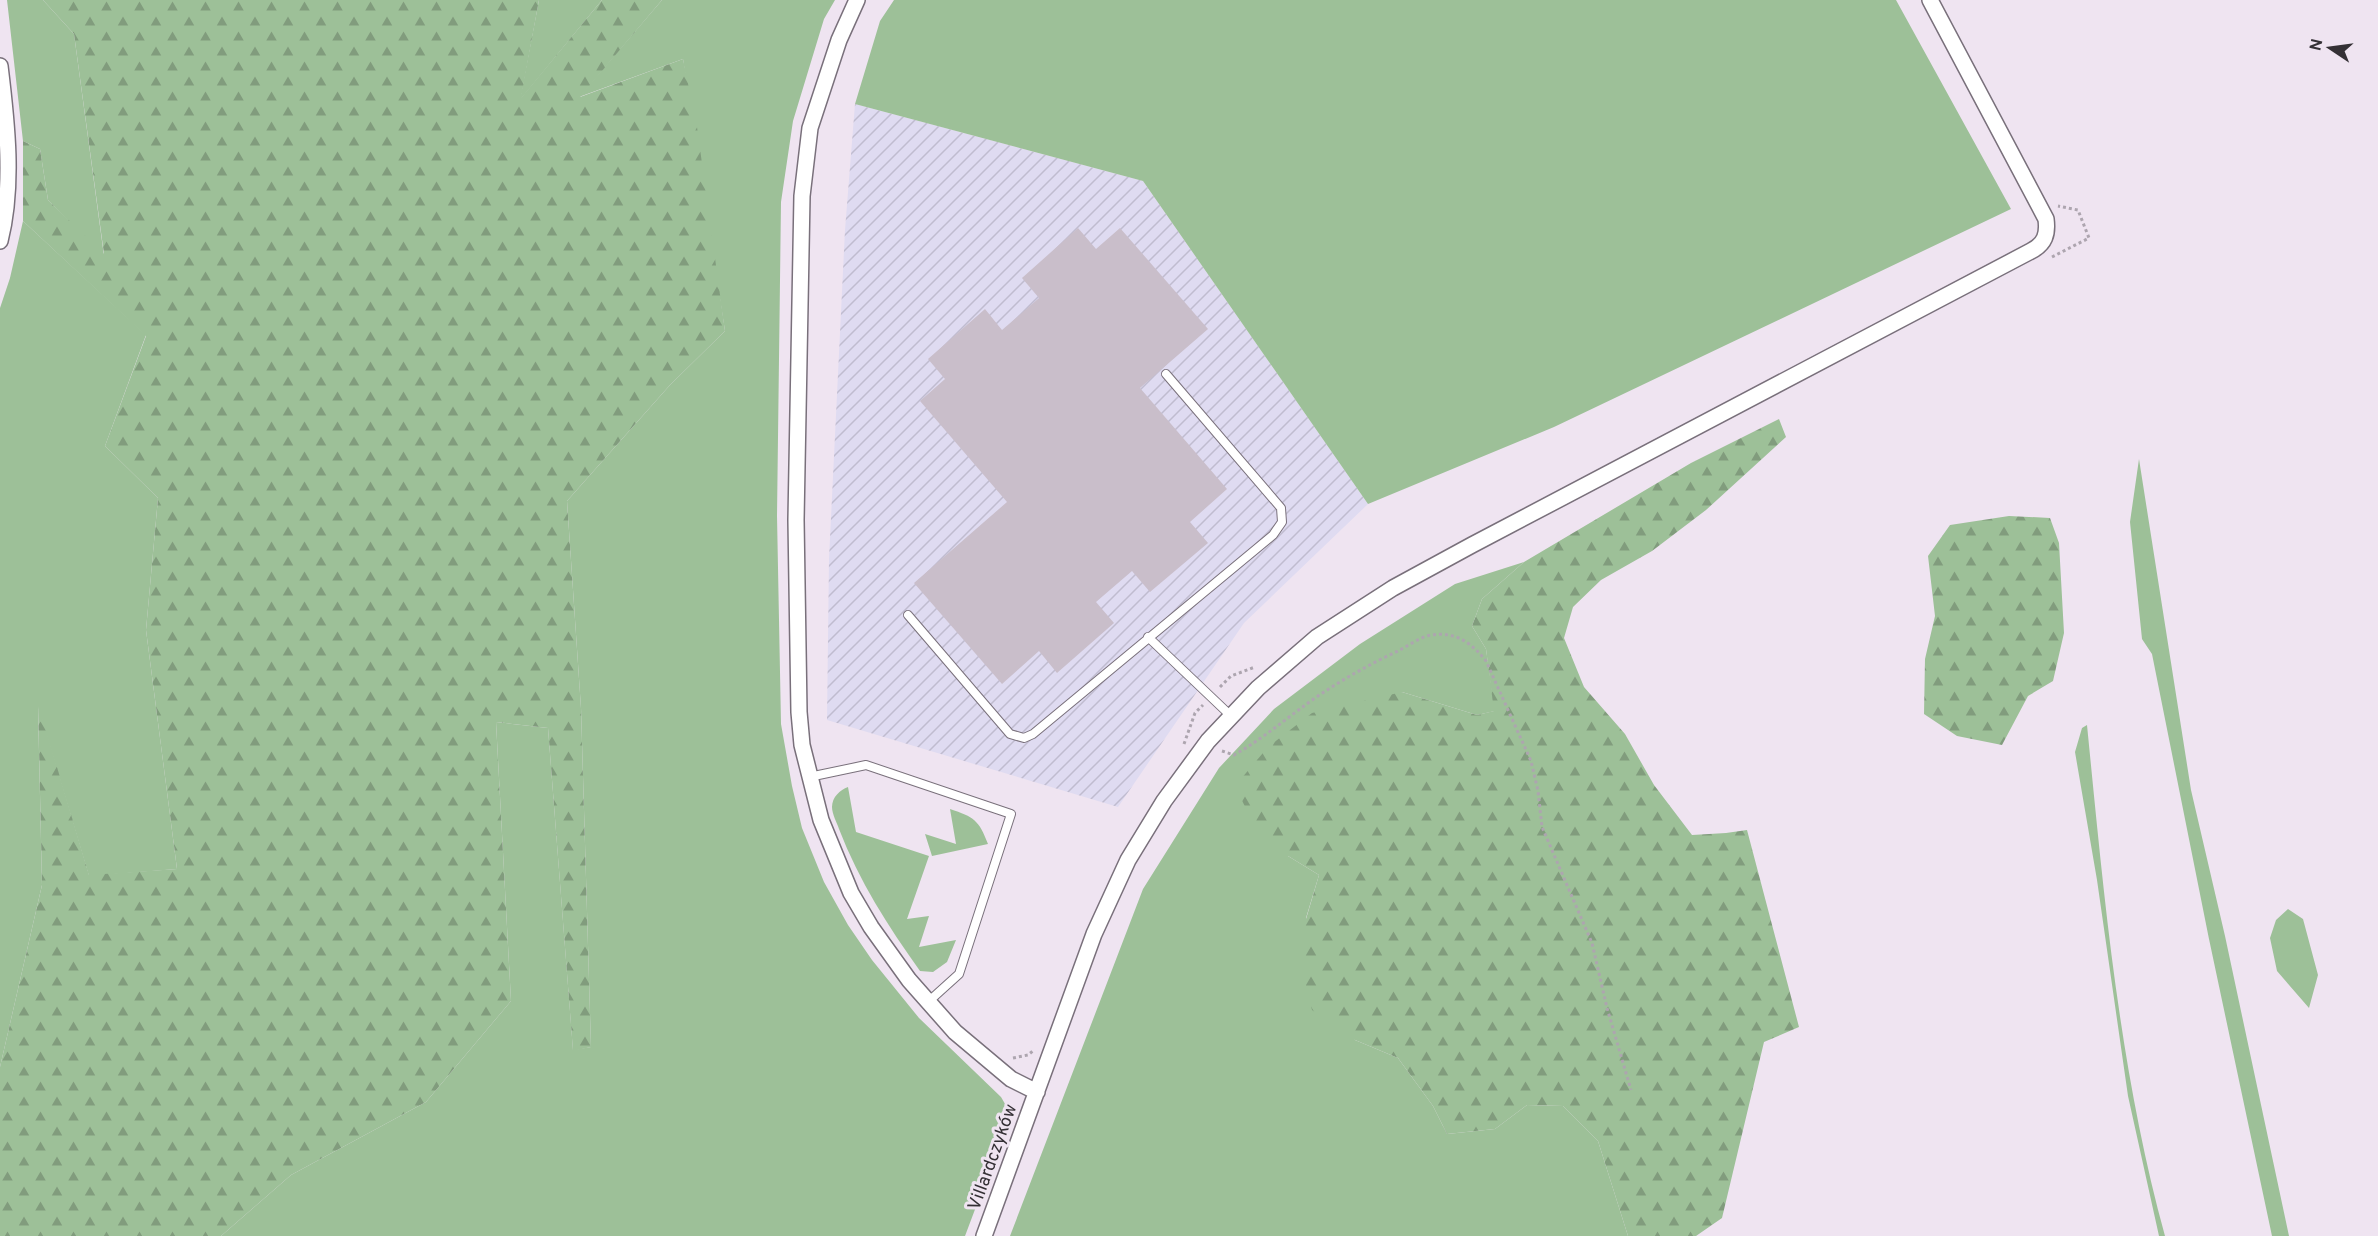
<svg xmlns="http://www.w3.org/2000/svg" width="2378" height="1236" font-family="Overpass,sans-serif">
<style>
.industrial{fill:url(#industrial-furrows)}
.green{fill:#9dc098}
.forest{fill:url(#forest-firs)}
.building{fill:#c9beca}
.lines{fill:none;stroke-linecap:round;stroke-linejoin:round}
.service-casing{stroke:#79707b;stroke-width:10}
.minor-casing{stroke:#79707b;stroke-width:18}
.path{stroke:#ada5af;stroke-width:3;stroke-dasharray:3 3;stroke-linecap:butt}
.service{stroke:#fff;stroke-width:8}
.minor{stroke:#fff;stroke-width:15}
.labels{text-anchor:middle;stroke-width:6;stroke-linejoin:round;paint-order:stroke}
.street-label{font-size:18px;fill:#343035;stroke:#efe4f1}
</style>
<defs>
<pattern id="industrial-furrows" width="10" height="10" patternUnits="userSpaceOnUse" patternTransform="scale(1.5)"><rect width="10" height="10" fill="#dfdbf1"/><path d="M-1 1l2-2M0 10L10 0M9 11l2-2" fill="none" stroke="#c0bccf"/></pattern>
<pattern id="forest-firs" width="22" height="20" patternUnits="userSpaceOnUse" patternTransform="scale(1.5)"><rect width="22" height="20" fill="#9dc098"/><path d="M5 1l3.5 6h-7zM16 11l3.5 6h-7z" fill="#819c7d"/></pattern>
</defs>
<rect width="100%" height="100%" fill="#efe4f1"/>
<!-- industrial -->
<path class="industrial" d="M855 104 1143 181 1368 504 1244 623 1118 807 827 720 829 559 845 230Z"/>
<!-- green -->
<path class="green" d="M7 0H43L74 34 104 256 48 200 40 149 23 141Z
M539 0H602L520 100Z
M662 0H835L824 19 793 121 781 202 777 516 781 724 792 786 802 828 824 882 848 925 872 960 919 1018 1001 1097 1008 1109 1006 1127 965 1236H221L291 1175 426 1102 511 1001 496 722 548 728 573 1050 591 1047 581 708 567 501 670 385 725 331 683 59 579 97Z
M894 0H1896L2011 209 1554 427 1368 504 1143 181 855 104 880 21Z
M23 221 146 335 105 446 158 498 146 630 177 869 89 876 38 706 42 885 0 1067V308L10 278Z
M2139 459 2191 790 2225 936 2289 1236H2272L2209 939 2152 654 2142 639 2130 522Z
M1524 562 1482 599 1472 626 1486 649 1495 711 1477 715 1402 692 1288 856 1319 875 1306 918 1355 1040 1398 1058 1433 1106 1447 1134 1495 1129 1527 1105 1563 1106 1598 1141 1628 1236H1010L1143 889 1219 768 1274 709 1360 644 1455 584Z
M2087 725C2104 896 2119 1069 2165 1236H2159L2128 1096 2097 880 2075 752 2082 728Z
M848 787 856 832 929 856 907 919 929 916 919 947 956 940 947 962 933 972 920 971C888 926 859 881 839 829 837 823 832 814 832 807 832 797 840 790 848 787Z
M950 809C974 817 979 820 988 844L932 856 925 834 956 844Z
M2288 909 2303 919 2318 975 2309 1008 2277 971 2270 938 2276 920Z"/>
<!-- forest -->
<path class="forest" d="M43 0H539L521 98 602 0H662L580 97 683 59 697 127 725 331 670 385 567 501 581 708 591 1047 573 1051 548 728 496 722 511 1001 426 1102 291 1175 221 1236H0V1067L42 885 38 703 89 875 177 869 146 630 158 498 105 446 146 336 23 221V141L40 149 48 200 104 254 74 34Z
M1779 419 1786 437 1706 510 1652 551 1601 580 1573 607 1564 638 1584 687 1625 734 1654 785 1692 835 1726 833 1747 830 1799 1027 1764 1042 1722 1218 1696 1236H1628L1598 1141 1563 1106 1527 1105 1495 1129 1447 1134 1433 1106 1398 1058 1355 1040 1312 1010 1300 961 1306 919 1319 875 1288 856 1250 817 1235 786 1268 747 1312 713 1402 692 1477 715 1494 711 1486 649 1472 626 1482 599 1524 562 1691 463Z
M2009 516 2050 518 2059 543 2064 633 2053 681 2028 696 2002 745 1957 736 1924 714 1925 659 1935 616 1928 556 1950 525Z"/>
<!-- building -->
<path class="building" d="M1078 228 1096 249 1120 228 1208 329 1140 388 1227 489 1190 522 1208 543 1150 592 1132 571 1096 602 1114 623 1057 673 1039 651 1002 684 914 583 1007 502 920 401 945 379 928 359 985 309 1002 330 1039 298 1022 278Z"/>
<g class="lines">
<defs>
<path id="service" d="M908 615 1010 734 1024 738 1033 734 1273 535 1282 522 1281 508 1166 374
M1148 637 1231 716
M809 777 866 765 1011 814 959 974 928 1002"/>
<path id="minor" d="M857 0 839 40 810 128 802 196 796 520 799 712 802 745 821 820 851 893 871 927 909 980 955 1032 1011 1079 1037 1092
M0 66C7 123 14 186 0 241
M984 1236 1094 934 1128 860 1164 801 1208 741 1258 688 1317 637 1393 588 1472 545 2031 251C2045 244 2048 234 2046 219L1930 0"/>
</defs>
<!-- service casing -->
<use href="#service" class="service-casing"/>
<!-- minor casing -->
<use href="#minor" class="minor-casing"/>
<!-- path -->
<path class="path" d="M2052 257 2089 238 2078 210 2058 206
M1220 687 1231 676 1255 667
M1184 744 1195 713 1203 705
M1222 751 1234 755C1266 737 1291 714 1321 694 1345 678 1372 663 1398 651 1408 646 1420 637 1431 635 1455 631 1472 643 1486 661L1531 761 1538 791 1542 827 1592 943 1607 1008 1631 1090
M1013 1058 1028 1055 1034 1050"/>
<!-- service -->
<use href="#service" class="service"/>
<!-- minor -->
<use href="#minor" class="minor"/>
</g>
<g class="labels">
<!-- street labels -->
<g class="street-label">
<text transform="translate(992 1157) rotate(-70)" y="6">Villardczyków</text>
</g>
</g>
<!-- north arrow -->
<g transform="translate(2330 48) rotate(283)" stroke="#efe4f1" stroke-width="4.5" paint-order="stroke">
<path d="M0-4.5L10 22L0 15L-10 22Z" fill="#343035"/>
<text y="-9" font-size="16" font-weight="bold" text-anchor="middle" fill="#343035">N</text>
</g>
</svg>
